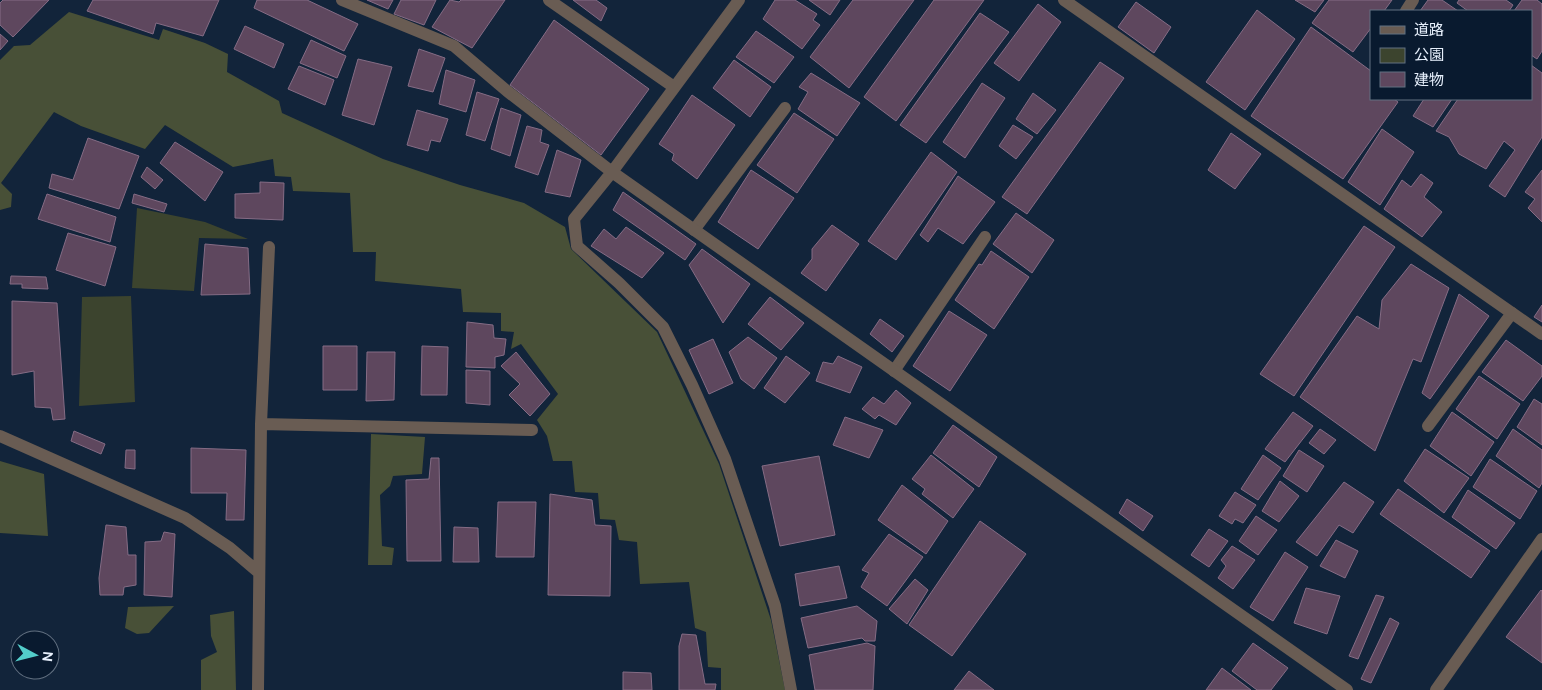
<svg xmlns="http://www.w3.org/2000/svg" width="1542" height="690" font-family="Ubuntu,'Noto Sans JP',sans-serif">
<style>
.green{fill:#3c442e}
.forest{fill:#485037}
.building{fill:#5e475e;stroke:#856c85}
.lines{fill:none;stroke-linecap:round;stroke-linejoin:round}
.lane{stroke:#695c53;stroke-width:12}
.street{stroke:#695c53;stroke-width:12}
</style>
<rect width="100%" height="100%" fill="#12243a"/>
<!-- green -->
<path class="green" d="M137 208 205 222 248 239 199 238 194 291 132 288Z
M131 296 135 402 79 406 82 297Z"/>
<!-- forest -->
<path class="forest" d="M69 12 159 40 163 29 205 43 228 54 227 72 279 101 282 113 383 159 460 185 524 203 565 227 571 249 657 332 719 464 771 620 785 690H721V668L708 667 706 632 695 628 689 582 640 584 637 542 619 540 615 520 600 519 598 493 575 492 572 461H553L547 436 537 420 558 394 521 344 511 349 514 332 501 331V313L463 312 461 289 375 281 376 252H353L350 193 293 191 291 177 275 176 273 159 233 167 165 125 145 149 81 126 54 112 1 183 12 194 11 207 0 210V60L14 46 30 45Z
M371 434 425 437 422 474 393 476 390 486 380 495 382 546 394 548 392 565H368Z
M0 461 44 474 48 536 0 533Z
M174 606 149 633 137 634 125 628 128 607Z
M234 611 236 690H201V660L217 652 211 636 210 615Z"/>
<!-- building -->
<path class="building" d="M3 0H49L13 37 0 25V3Z
M93 0H219L203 36 156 23 153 34 87 11Z
M257 0H307L358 24 344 51 254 8Z
M367 0H393L388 9Z
M401 0H436L424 25 394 14Z
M450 0 459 2 461 0H505L472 48 432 27Z
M573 0H596L607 8 601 21Z
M775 0H795L817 14 813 20 820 25 802 49 763 19Z
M809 0H840L830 15Z
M853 0H914L849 88 810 57Z
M934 0H984L896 121 864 97Z
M1295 0H1324L1315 12Z
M1329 0H1392L1384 11H1371V28L1353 52 1312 23Z
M1428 0H1442L1458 11H1420Z
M1459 0H1506L1513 5 1509 11H1468L1457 3Z
M1522 0H1537L1542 4V51L1537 59 1531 55V11H1514Z
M1136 2 1171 27 1154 53 1118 27Z
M1038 4 1061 22 1019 81 994 63Z
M1257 10 1295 39 1245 110 1206 82Z
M980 13 1009 32 926 143 900 125Z
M554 20 649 89 601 155 510 85Z
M245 26 284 44 274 68 234 49Z
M1311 27 1371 71V99H1394L1398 102 1343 179 1251 116Z
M756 31 794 57 774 83 736 57Z
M0 34 8 41 0 50Z
M311 40 346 56 337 78 300 63Z
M419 49 445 58 433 92 408 86Z
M358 59 392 67 374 125 342 115Z
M734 60 771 87 750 117 713 88Z
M1100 62 1124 78 1027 214 1002 197Z
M1531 65 1542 73V137L1505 197 1489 186 1515 150 1504 141 1486 169 1459 154 1449 137 1436 131 1458 99H1531Z
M299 66 334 80 325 105 288 89Z
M446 70 475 80 466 112 439 104Z
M811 73 860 103 837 136 798 109 808 92 799 87Z
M982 83 1005 98 965 158 943 142Z
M477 92 499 99 485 141 466 135Z
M1033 93 1056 110 1037 134 1016 119Z
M692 95 735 125 697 179 672 160 674 154 659 144Z
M1424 99H1452L1433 127 1413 116Z
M501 108 521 115 510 156 491 149Z
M417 110 448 119 440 142 431 140 428 151 407 145Z
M794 113 834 139 797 193 757 165Z
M1013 125 1033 137 1016 159 999 146Z
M527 126 542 130 540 142 549 145 538 175 515 167Z
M1382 129 1414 152 1380 205 1348 182Z
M1231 133 1261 154 1235 189 1208 170Z
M88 138 139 156 119 209 49 188 52 174 73 180Z
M175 142 223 172 205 201 160 163Z
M557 150 581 160 570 197 545 192Z
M931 152 957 172 896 260 868 241Z
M147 167 163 180 155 189 141 177Z
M751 170 794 198 758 249 718 222Z
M1542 170V222L1528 208 1535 199 1525 192Z
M1421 174 1433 183 1424 197 1442 212 1422 237 1384 209 1402 180 1411 187Z
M958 176 995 202 963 244 938 228 928 242 920 235Z
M260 182 284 183 283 220 235 218V194L260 193Z
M623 192 696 244 685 260 613 210Z
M47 194 116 217 110 242 38 219Z
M134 194 167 204 164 212 132 203Z
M1016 213 1054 240 1032 273 993 244Z
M832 225 859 244 826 291 801 273 812 259V249Z
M1364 226 1395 247 1294 396 1260 374Z
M626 227 664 253 642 278 591 246 604 229 616 239Z
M68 233 116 247 105 286 56 270Z
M205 244 248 248 250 294 201 295Z
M702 249 750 284 723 323 689 265Z
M991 251 1029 277 994 329 955 300 979 264 982 265Z
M1411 264 1449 288 1421 362 1413 359 1375 451 1300 397 1357 316 1379 329 1382 300Z
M11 276 46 277 48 289 22 288V284H10Z
M1459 294 1489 316 1430 399 1422 393Z
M770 297 804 323 781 350 748 324Z
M12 301 57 303 65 419 53 420 51 408 35 407 34 371 12 375Z
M1542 305V322L1534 317Z
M949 311 987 335 950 391 913 366Z
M880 319 904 336 892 352 870 334Z
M467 322 493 325 494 338 506 339 504 355 495 357V368L466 367Z
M748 337 777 358 754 389 741 379 729 352Z
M713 339 733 383 709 394 689 350Z
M1506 340 1542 366V376L1523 401 1482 372Z
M323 346H357V390H323Z
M422 346 448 347 447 395H421Z
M367 352H395L394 400 366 401Z
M516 352 550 394 530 416 509 395 520 384 501 366Z
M786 356 810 373 785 403 764 388Z
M838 356 862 367 850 393 816 381 823 362 833 364Z
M466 370 490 371V405L466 403Z
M1479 376 1520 404 1497 439 1456 409Z
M896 390 911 403 896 425 879 415 875 419 862 409 873 397 884 404Z
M1534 399 1542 404V445L1517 427Z
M1293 412 1313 426 1285 462 1265 449Z
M1452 412 1494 442 1471 476 1430 446Z
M845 417 883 430 869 458 833 445Z
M953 425 997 457 979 487 933 453Z
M1320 429 1336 440 1324 454 1309 443Z
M1513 429 1542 450V483L1539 488 1496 456Z
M74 431 105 444 101 454 71 441Z
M191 448 246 450 244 520H226L227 493H191Z
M1425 449 1469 478 1444 513 1404 481Z
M126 450H135V469L125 468Z
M1299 450 1324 466 1307 492 1283 476Z
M931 455 974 489 953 518 922 494 925 489 912 479Z
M1263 455 1281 468 1258 500 1241 489Z
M819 456 835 535 780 546 762 466Z
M431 458H439L441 561H407L406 480 429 479Z
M1490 459 1537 491 1520 519 1473 487Z
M1280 481 1299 496 1279 522 1262 511Z
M1344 482 1374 502 1353 533 1339 525 1317 556 1296 542Z
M902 485 948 521 926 554 878 520Z
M1398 489 1490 551 1471 578 1380 514Z
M1468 490 1515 523 1496 549 1452 517Z
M1235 492 1256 505 1243 523 1235 519 1232 524 1219 516Z
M550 494 592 500 595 525 611 526 610 596 548 595Z
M1127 499 1153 516 1143 531 1119 513Z
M498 502H536L534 557H496Z
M1256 516 1277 530 1258 555 1239 541Z
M980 521 1026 554 952 656 909 625Z
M106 525 126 527 128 555H136V585L124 587 123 595H100L99 578Z
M454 527 478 528 479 562H453Z
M1209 529 1228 541 1209 567 1191 555Z
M164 532 175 534 172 597 144 595 145 542 161 541Z
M889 534 923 557 887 606 861 587 869 573 862 570Z
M1336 540 1358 551 1345 578 1320 566Z
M1232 546 1255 560 1233 589 1218 578 1226 566 1221 560Z
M1285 552 1308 567 1273 621 1250 607Z
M839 566 847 598 800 606 795 574Z
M915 579 928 590 907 624 889 609Z
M1306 588 1340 596 1327 634 1294 623Z
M1541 590 1542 591V663L1506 637Z
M1376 595 1384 597 1358 659 1349 656Z
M857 606 877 621 875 641H865L862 638 808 648 801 618Z
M1390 618 1399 623 1371 683 1361 679Z
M682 634 696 635 705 684H716L715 690H679V646Z
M867 643 875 646 873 690H815L809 655Z
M1253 643 1288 668 1271 690H1257L1232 671Z
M1222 668 1251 690H1206Z
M969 671 994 690H954Z
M623 672 651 673 652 690H623Z"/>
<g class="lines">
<!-- lane -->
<path class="lane" d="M1406 11 1413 0
M694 230 785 108
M894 371 985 237
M1428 426 1512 313"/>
<!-- street -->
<path class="street" d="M342 0 454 46 507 91 612 172 574 219 577 246 619 283 663 327 692 385 725 459 775 606 791 690
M549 0 674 87
M739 0 612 172 1347 690
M1064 0 1542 334
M261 424 269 247
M0 436 185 518 230 548 257 571
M258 690 261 424 532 430
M1436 690 1542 539"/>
</g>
<!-- legend -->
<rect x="1370" y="10" width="162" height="90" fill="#091a2f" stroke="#627081"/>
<rect x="1380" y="26" width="25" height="8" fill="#695c53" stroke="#627081"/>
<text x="1414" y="35" font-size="15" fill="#e7f0fc">道路</text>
<rect x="1380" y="48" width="25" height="15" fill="#3c442e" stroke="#627081"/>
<text x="1414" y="60" font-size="15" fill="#e7f0fc">公園</text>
<rect x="1380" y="72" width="25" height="15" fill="#5e475e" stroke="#627081"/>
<text x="1414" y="85" font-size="15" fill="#e7f0fc">建物</text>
<!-- north arrow -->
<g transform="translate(35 655) rotate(97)"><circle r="24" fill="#091a2f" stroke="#627081"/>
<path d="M0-4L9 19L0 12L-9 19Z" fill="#53cdca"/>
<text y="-8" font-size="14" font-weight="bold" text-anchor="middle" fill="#e7f0fc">N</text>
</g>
</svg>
